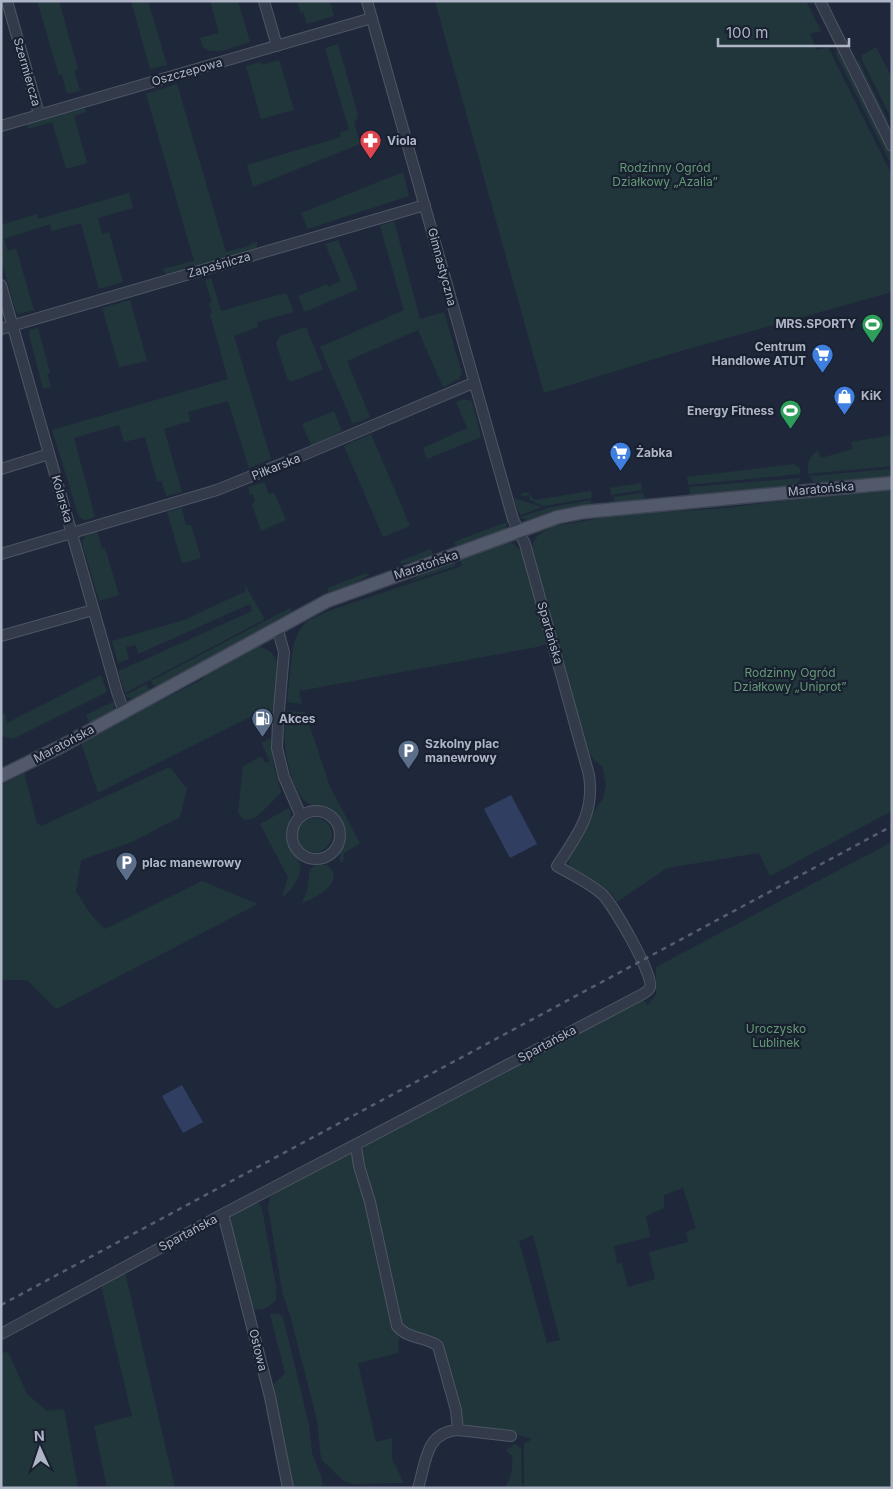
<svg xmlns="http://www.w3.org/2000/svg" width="893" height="1489" font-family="Inter,sans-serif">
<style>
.green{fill:#21363b;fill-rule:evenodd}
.water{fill:#303f61}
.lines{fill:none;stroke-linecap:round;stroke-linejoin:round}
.minor-casing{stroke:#4e5565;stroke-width:12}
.major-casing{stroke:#3d4454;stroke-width:15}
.minor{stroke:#333b4a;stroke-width:10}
.major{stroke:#51596b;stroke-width:12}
.rail{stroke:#555e72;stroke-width:2.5;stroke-dasharray:5 5;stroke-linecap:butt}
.labels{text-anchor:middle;stroke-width:4.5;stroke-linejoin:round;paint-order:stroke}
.street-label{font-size:12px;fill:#aeb5c7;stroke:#19202f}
.poi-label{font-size:12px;font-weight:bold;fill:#aeb5c7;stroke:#19202f;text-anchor:start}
.park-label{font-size:12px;fill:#639975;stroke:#19202f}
</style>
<rect width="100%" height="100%" fill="#1f283a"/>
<!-- green -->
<path class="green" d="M37 1H59L78 69 74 70 80 91 67 94 62 75H59Z
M131 1H148L167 65 150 69Z
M210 1H238L250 42C235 46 216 57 203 47L200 38 219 33Z
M297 1H330L334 16 307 24 303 12 301 13Z
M435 1H806L821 31 810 34 817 50 828 47 892 175V292L684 350 544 393Z
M338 44 358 115 356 116 357 120 354 121 360 144 253 187 247 165 341 137 340 132 349 130 325 48Z
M876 47 892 78V120L862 60V55Z
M839 50 892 157V166L835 52Z
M858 59 889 123 884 119 857 65Z
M279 60 294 110 261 119 246 66 261 62 262 65Z
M177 84 226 252 249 246 250 244 257 242V248L255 250 167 276 162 269 194 261 146 94Z
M85 108 86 112 74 116 87 163 66 169 52 122 28 129 27 126 28 124Z
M403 172 409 196 308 229 301 213Z
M129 193 133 208 98 218 102 234 109 232 123 282 99 289 81 223 52 231 50 224 4 239 8 251 16 248 34 310 18 314 16 312 1 260V225L37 214 38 219Z
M394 221 420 319 444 312 462 373 459 379 443 387 418 330 347 361 370 417 353 424 320 347 404 310 380 226Z
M338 240 358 289 305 312 298 296 327 284 328 287 341 281 325 244Z
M211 278 221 311 286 293 294 312 257 322 258 327 234 336 271 459 249 468 228 401 188 412 190 421 164 429 182 492 166 496 162 481 157 482 145 437 124 442 119 425 74 438 95 517 85 520 79 517 52 430 228 379 210 314 212 313 209 303 212 302 205 280Z
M130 300 147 361 119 367 102 308Z
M306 327 323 369 291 382 287 378 276 343 280 336Z
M38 328 50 373 47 374 51 387 43 389 29 334 30 330Z
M464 399 472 401 481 437 427 459 423 448 467 428 456 402Z
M334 411 342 431 314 445H311L302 424Z
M371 434 410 526 383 537 344 446Z
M892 435V466L808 474C807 463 809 456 818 451L821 458 853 449 851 442Z
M794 464 800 468V474L688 485 687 477Z
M892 469V477L822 484 813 482 810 476Z
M801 478 796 485 792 486 691 496 689 487Z
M265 482 268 494 274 493 286 520 261 531 252 504 255 502 253 494 250 495 248 487Z
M641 483 642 490 611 495 610 488Z
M892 488V811L770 876 759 853 667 868 617 902 612 894 572 869 569 865 568 858 593 812 603 799 606 785 602 766 593 759 588 751 532 553 533 543 538 535 553 526 621 515 725 508Z
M591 491 592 498 543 506 528 499H530L529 495 525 496 519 495 527 492 535 500Z
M642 493 645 497C638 502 623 504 615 501L613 497Z
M514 498 542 507 521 515 518 511Z
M591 500V506L557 510 527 520 520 517 548 508Z
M182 508 186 525H191L201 558 182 563 167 512Z
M507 522V526L502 531 457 548 454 543 456 541Z
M97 531 102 549 105 548 119 595 99 601 82 543 85 535Z
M512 543 522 551 548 643 537 647 299 691 302 704 287 702 293 646 299 631 306 622 328 611 462 566 460 559 503 544Z
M431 549 433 557 401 564 400 561Z
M455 561V566L409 582 429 570Z
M366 573 369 575 353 585 329 594H328V588Z
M244 583 264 618 263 620 125 693 118 671 135 664 252 611 250 604 138 654 136 645 126 647 129 659 118 663 112 641 184 620 246 591Z
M290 608 292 611 155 688 151 681Z
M252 647C264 646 273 650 277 663L274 708 264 721 260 712 98 793 81 742 155 701 157 703C173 694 188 687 203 679L202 675Z
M101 675 107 692 13 739 4 736 1 737V715L5 713 7 723Z
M146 684 150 691 134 699 124 696Z
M115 701C115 714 101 718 90 724L86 715Z
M287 711 305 712 330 787 360 843 344 853 343 862 341 863C336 848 351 837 340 819 332 806 317 810 306 802 288 788 280 732 287 711Z
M271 738 273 762 281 792C272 801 248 834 238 812L243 766 262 756 265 763 270 761 261 743Z
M170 767 187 789 180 817 132 842 81 860 76 892 92 916 105 929 202 881 258 904 56 1009 27 980H1V785L24 773 37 823 41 826Z
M289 808C294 816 286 825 286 834 286 846 293 851 298 859 305 873 293 890 282 897L288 877 260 824Z
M298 835a17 17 0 1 1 34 0a17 17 0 1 1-34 0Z
M892 842V1488H524V1444L532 1439 507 1432 472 1429 461 1422 439 1343 434 1336H422L395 1326 399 1338 398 1353 358 1363 376 1442 392 1438V1459L404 1483 352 1484 342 1480 321 1459 317 1420 290 1315 283 1295 268 1208 270 1197 283 1188 353 1151 362 1158 364 1146 370 1141 642 999 648 1005 656 995V967ZM683 1188 696 1228 686 1232 688 1242 649 1252 655 1279 628 1287 622 1263 617 1264 614 1246 650 1237 646 1216 664 1208V1195ZM533 1235 560 1340 547 1343 519 1241Z
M318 864C323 864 329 865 332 870 340 887 314 897 303 903L302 902 307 892 310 869Z
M253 1202 259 1203 262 1208 276 1287V1300C269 1308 260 1312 250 1308L228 1215Z
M125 1272 175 1488H107L94 1426 132 1416 101 1285Z
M270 1314H279L283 1317 309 1425 312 1453 321 1476 323 1488H292L270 1388 285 1373Z
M8 1352 27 1394 47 1411 64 1409 78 1488H1V1353Z
M516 1444 521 1449 522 1488H492L505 1487C512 1478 513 1468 512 1456L505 1450Z"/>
<!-- water -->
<path class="water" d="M511 795 537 844 510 858 484 809Z
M182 1085 203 1122 183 1133 162 1096Z"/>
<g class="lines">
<defs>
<path id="minor" d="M7 1 39 114
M264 1 277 46
M820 1 892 146
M1 126 372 18
M1 285 117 692 124 712
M1 329 425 205
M1 469 49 454
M1 554 217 490 301 456 473 383
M277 627 284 652 278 722 277 748 284 777 301 816
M1 636 93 610
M292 835a24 24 0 1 1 48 0a24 24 0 1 1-48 0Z
M356 1146 359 1166 370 1202 397 1326C409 1340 425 1336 438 1346L456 1410 458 1430 511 1436
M223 1214 270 1397 288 1488
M1 1334 223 1214 639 996C643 994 649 991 650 987 654 975 613 905 603 895 590 883 572 875 557 866 577 835 595 814 589 775L525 544 513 519 367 1
M418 1488C426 1463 425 1432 458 1430"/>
<path id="major" d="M1 776 60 747 327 601 558 517 584 512 892 483"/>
</defs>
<!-- minor casing -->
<use href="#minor" class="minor-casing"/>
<!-- major casing -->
<use href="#major" class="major-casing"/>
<!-- minor -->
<use href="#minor" class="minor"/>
<!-- major -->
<use href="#major" class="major"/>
<!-- rail -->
<path class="rail" d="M1 1305 892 826"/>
</g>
<!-- icons -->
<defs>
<symbol id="pharmacy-pin" viewBox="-11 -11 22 30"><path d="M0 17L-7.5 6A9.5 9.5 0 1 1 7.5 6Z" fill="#e0444e" stroke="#19202f"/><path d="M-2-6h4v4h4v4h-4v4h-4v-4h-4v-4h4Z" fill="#fff"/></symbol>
<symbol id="stadium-pin" viewBox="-11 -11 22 30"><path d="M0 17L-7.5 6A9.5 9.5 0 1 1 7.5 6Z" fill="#2e9e5b" stroke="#19202f"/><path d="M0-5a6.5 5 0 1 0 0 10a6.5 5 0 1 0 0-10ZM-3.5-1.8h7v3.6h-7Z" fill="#fff"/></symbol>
<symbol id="supermarket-pin" viewBox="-11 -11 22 30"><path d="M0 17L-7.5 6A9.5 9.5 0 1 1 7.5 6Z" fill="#3f7fe0" stroke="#19202f"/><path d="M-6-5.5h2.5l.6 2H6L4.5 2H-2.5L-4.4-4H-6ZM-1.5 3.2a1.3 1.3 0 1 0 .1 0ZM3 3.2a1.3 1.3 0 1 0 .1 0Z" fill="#fff"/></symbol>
<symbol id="shop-pin" viewBox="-11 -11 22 30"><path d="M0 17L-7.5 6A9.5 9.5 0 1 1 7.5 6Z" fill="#3f7fe0" stroke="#19202f"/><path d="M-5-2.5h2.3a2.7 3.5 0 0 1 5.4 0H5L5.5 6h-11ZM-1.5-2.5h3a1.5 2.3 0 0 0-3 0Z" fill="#fff"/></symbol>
<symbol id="fuel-pin" viewBox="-11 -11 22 30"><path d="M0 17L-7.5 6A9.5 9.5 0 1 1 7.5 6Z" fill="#5c6f8a" stroke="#19202f"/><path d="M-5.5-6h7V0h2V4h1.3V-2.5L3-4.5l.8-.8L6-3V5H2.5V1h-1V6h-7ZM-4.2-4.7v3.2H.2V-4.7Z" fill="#fff"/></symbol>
<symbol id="parking-pin" viewBox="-11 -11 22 30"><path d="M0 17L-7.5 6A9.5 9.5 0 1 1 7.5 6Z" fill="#5c6f8a" stroke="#19202f"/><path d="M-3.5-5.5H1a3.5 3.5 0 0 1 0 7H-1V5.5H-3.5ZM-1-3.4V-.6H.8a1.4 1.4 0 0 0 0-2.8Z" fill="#fff"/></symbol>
</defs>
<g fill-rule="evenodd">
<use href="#pharmacy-pin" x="358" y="128" width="25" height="34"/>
<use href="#stadium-pin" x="860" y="312" width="25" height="34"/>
<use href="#supermarket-pin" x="810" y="342" width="25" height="34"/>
<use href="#shop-pin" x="832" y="384" width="25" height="34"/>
<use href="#stadium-pin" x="778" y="398" width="25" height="34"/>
<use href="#supermarket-pin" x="608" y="440" width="25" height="34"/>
<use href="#fuel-pin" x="250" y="706" width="25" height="34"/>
<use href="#parking-pin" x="396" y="738" width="25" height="34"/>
<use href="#parking-pin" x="114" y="850" width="25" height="34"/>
</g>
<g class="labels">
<!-- street labels -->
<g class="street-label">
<text transform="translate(27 72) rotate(74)" y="4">Szermiercza</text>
<text transform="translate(187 72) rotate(-16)" y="4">Oszczepowa</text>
<text transform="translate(219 265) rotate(-16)" y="4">Zapaśnicza</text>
<text transform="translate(442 267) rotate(75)" y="4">Gimnastyczna</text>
<text transform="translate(276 467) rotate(-22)" y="4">Piłkarska</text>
<text transform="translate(821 489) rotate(-5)" y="4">Maratońska</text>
<text transform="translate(62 499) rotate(74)" y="4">Kolarska</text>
<text transform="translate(426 565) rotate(-19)" y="4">Maratońska</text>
<text transform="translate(550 633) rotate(74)" y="4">Spartańska</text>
<text transform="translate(64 744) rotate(-28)" y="4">Maratońska</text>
<text transform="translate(547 1044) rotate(-28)" y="4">Spartańska</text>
<text transform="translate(188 1233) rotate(-28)" y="4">Spartańska</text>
<text transform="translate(258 1350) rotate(76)" y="4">Ostowa</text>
</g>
<!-- poi labels -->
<g class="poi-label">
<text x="387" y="145">Viola</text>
<text x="856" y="328" text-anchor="end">MRS.SPORTY</text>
<text x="806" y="351" text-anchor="end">Centrum<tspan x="806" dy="14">Handlowe ATUT</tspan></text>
<text x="861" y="400">KiK</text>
<text x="774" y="415" text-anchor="end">Energy Fitness</text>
<text x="636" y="457">Żabka</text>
<text x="279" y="723">Akces</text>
<text x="425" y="748">Szkolny plac<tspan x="425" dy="14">manewrowy</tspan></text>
<text x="142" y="867">plac manewrowy</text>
</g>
<!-- park labels -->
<g class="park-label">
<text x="665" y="172">Rodzinny Ogród<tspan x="665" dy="14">Działkowy „Azalia”</tspan></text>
<text x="790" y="677">Rodzinny Ogród<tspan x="790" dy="14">Działkowy „Uniprot”</tspan></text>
<text x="776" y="1033">Uroczysko<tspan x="776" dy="14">Lublinek</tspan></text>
</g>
</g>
<!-- border -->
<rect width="893" height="1489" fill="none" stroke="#aeb5c7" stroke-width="5"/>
<!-- north arrow -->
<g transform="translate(40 1449) rotate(357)" stroke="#19202f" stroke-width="4" paint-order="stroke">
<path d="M0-4L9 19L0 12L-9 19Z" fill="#aeb5c7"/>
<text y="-8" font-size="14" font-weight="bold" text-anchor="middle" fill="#aeb5c7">N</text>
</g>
<!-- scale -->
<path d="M718 38v8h131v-8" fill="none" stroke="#aeb5c7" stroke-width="2.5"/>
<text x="726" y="38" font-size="15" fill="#aeb5c7" stroke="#19202f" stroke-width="4" paint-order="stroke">100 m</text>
</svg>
